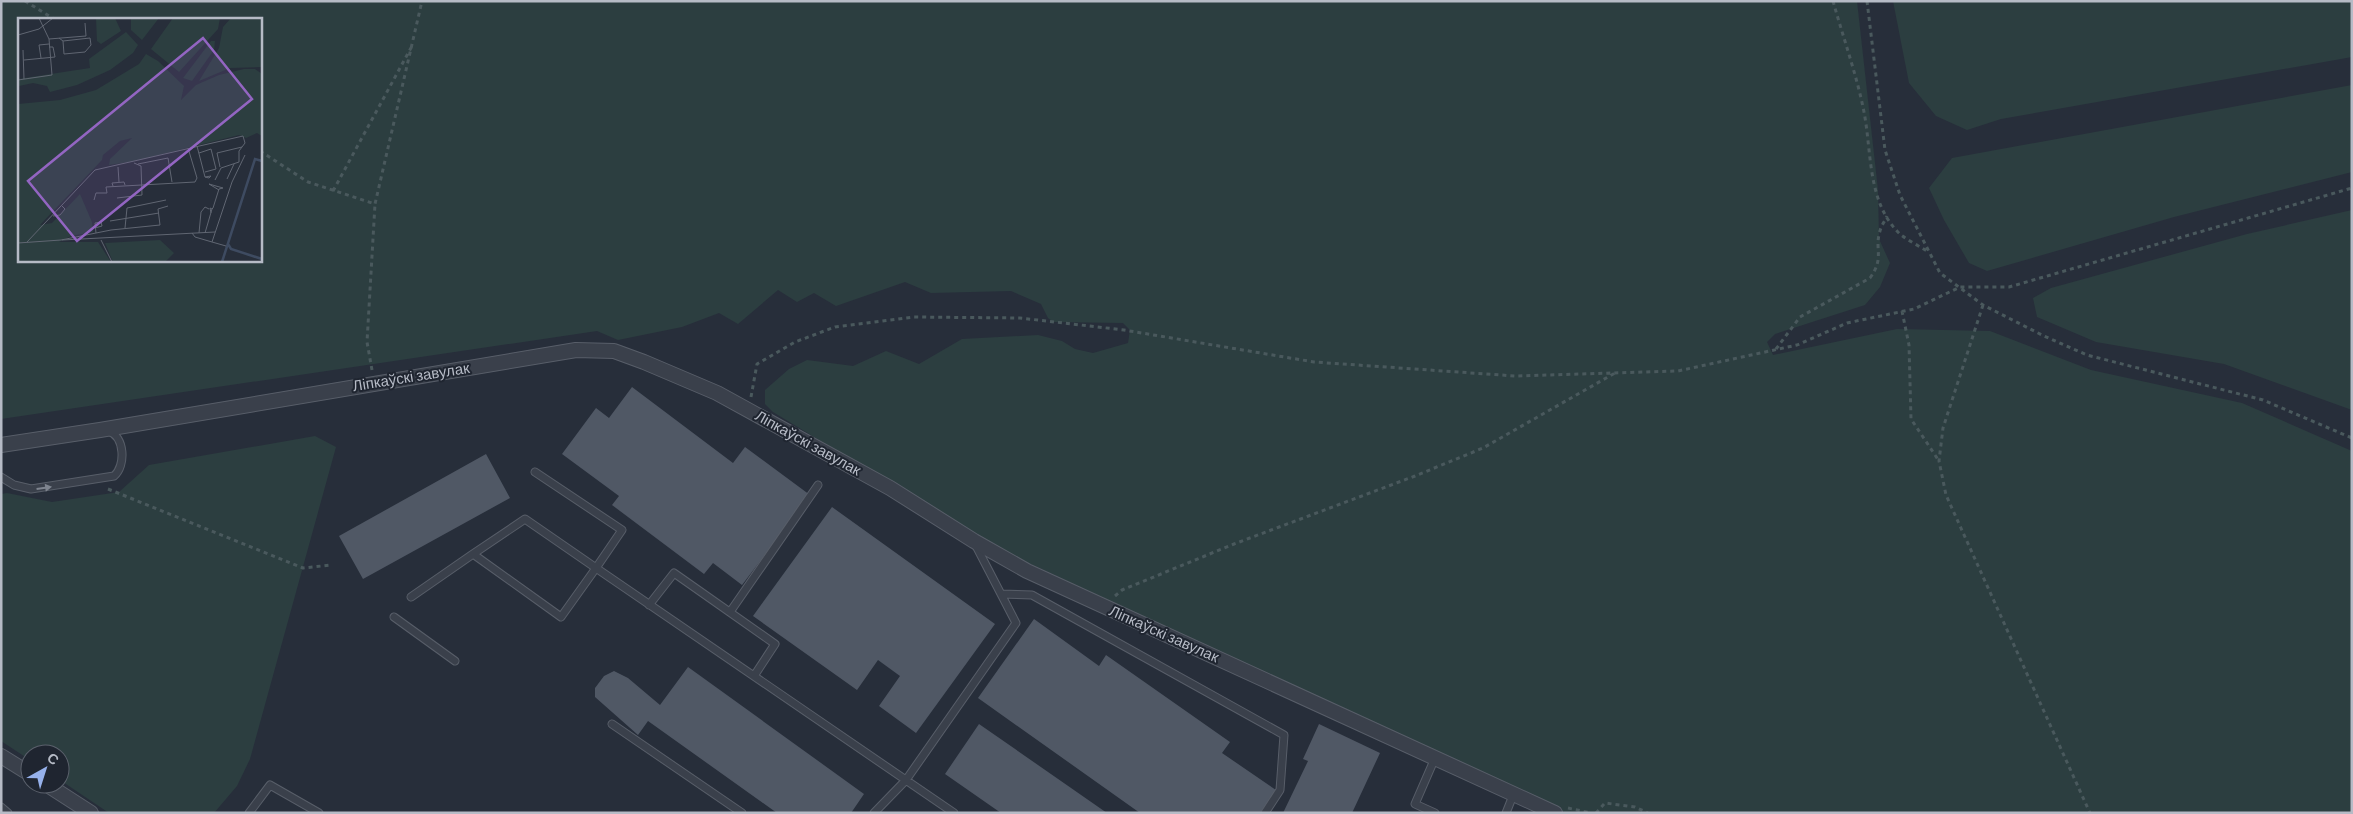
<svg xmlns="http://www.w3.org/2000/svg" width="2353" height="814" font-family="Barlow,sans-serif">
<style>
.green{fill:#2c3e40;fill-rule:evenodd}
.building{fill:#505865}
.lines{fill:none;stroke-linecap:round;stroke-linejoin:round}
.service-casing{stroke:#585e69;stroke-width:9}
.minor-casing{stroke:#585e69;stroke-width:16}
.path{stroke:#4a595d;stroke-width:3;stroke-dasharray:4 4;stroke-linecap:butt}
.service{stroke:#3a404b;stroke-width:7}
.minor{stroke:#3a404b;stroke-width:14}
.oneway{fill:#7e848f}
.labels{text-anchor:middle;stroke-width:4;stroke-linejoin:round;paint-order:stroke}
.street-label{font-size:15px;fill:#b6bbc6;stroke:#1f2530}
.inset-river{fill:none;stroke:#3e4b61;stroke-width:2.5}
.inset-road{fill:none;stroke:#606672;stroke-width:1}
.view{fill:#9365c2;fill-opacity:0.15;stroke:#9365c2;stroke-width:2.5}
.inset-edge{fill:none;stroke:#b6bbc6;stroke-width:2.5}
</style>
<rect width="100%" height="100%" fill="#272e3a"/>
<!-- green -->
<path class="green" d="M1 1H1857L1878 190 1879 239 1890 263 1880 287 1865 305 1775 334 1767 342 1773 355 1897 329 1990 331 2091 370 2242 403 2352 451V813H1566L998 549 773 412 765 404V390L789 369 807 360 853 366 886 351 919 364 962 339 1038 335 1062 341 1075 349 1093 353 1128 343 1130 330 1123 323 1053 322 1048 318 1041 304 1011 291 931 293 905 282 836 306 814 293 797 302 778 290 738 324 719 313 682 327 618 340 597 331 1 419ZM19 19H260V260H19Z
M1893 1H2352V57L2001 119 1967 130 1936 116 1909 83Z
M2352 85V172L2174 217 1987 271 1969 263 1944 220 1929 188 1952 158Z
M2352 210V410L2224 364 2096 342 2037 317 2033 298 2051 288 2247 234Z
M315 436 336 447 250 759 237 786 214 813H109L60 780V754H30V760L1 741V494L7 493 52 502 119 492 149 465Z"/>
<!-- building -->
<path class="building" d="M632 387 733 463 745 447 810 495 742 585 713 563 704 574 612 505 619 496 562 454 596 408 609 418Z
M486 454 510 498 363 579 339 536Z
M832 507 995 624 916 733 879 706 900 676 878 660 857 690 753 616Z
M1034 619 1099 666 1106 655 1230 742 1222 753 1276 790 1260 813H1140L978 698Z
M688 667 864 794 851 813H777L648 721 638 735 595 697V688L604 676 614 671 628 678 660 705Z
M979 724 1107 813H1001L945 774Z
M1319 724 1380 753 1352 813H1283L1308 761 1303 759Z"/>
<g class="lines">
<defs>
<path id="service" d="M1 477 14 485 31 489 114 476C126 466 125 436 108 431
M473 554 525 519 596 568 622 530 535 472
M1001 594 1032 595 1284 735 1280 790 1265 813
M411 597 473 554 561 617 596 568 954 813
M649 605 674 573 775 644 754 676
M730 612 818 485
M394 617 455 661
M612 724 742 813
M1 807 8 813
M249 813 270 785 319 813
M874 813 906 780 1016 623 975 544
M1435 813 1415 804 1435 758
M1506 813 1514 793"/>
<path id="minor" d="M1 445 100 430 576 350 614 351 644 362 717 393 890 488 974 541 1027 571 1555 813
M1 756 30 774
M46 784 91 813"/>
</defs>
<!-- service casing -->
<use href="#service" class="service-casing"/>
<!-- minor casing -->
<use href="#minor" class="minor-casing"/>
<!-- path -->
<path class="path" d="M25 1 54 19
M1833 1C1843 37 1857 76 1864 112 1872 153 1867 204 1901 235 1909 241 1919 246 1927 251
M1867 1 1885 150 1900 195 1940 273 1983 305 2044 336 2087 355 2263 400 2352 438
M260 151 308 182 375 204 422 1
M333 191 412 46
M1983 305 1943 428 1939 461 1946 495 2090 813
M1902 311 1909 345 1911 419 1939 461
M1776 349 1800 317 1870 278C1885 257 1874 250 1880 231 1881 226 1885 221 1887 216
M372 370 367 342 375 204
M751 397 757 364 795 342 835 327 914 317 1020 318 1124 330 1314 362 1515 376 1678 371 1797 345 1847 323 1914 309 1960 287H2009L2352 188
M108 489 303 568 331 565
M1115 596 1122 590 1234 544 1415 476 1483 448 1615 373
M1568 808 1591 813
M1596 813 1605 803 1635 807 1648 813"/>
<!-- service -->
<use href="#service" class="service"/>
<!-- minor -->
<use href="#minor" class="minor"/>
</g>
<!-- one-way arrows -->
<defs><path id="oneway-solid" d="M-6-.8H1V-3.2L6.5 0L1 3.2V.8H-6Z" transform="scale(1.25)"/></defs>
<use class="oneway" href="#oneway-solid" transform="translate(44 488) rotate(-8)"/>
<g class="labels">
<!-- street labels -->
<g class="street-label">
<text transform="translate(411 377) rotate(-9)" y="5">Ліпкаўскі завулак</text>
<text transform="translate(808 443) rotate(29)" y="5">Ліпкаўскі завулак</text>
<text transform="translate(1164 634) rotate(24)" y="5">Ліпкаўскі завулак</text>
</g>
</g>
<!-- overview -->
<g transform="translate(18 18)">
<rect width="244" height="244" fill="#272e3a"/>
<path d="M78 0H97L103 13 83 26 79 23ZM113 0H141L124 22 113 12ZM155 0H202L200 11 161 54 133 31ZM213 0H244V49L212 50 181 63 201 30 205 9ZM108 14 120 27 115 35 92 52 59 67 32 74 29 68 15 65 1 68 0 75V61L72 50 71 41ZM193 23H197L196 32 174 63 165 60ZM128 36 140 43 166 68 163 82 178 67 201 57 226 51H237L244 56V118L239 115 228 120 221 117 117 143 91 147 92 141 114 120 102 123 85 137 84 142 22 207 34 205 62 176 74 204 75 214 53 218 41 224H80L93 244H0V86L42 82 78 72 121 46ZM142 222 156 235 147 244H95L87 225Z" fill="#2c3e40"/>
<path class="inset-river" d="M210 226 213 231 244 241M204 244 237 141 244 143"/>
<path class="inset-road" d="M0 17 21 11 35 0M41 20 45 23 46 36 67 34 73 27 72 20 45 23M31 21 68 18 67 5M5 32 6 61M23 40 21 27 31 26M6 42 37 39 35 29H31M0 62 34 57 31 21 21 0M179 128 187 159 191 160 193 158 187 159M181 135 193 131 198 151 187 154M120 146 150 140 154 164M100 149 101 164M202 149 199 135 224 129M209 161 216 146M95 168 94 165 106 164 107 167M99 180 124 177 123 148 116 145M76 182 78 175H89L88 169 177 164 179 160 170 130M194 191 195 190 201 171 205 170 191 166 201 172M35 198 42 197 47 191 44 188M92 203 141 195M77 210 84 208 83 204 77 205 78 215M107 210 109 190 148 182M174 215 177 219 194 224M181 215 183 194 187 189 191 191M187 215 194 191 192 190 193 195M44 222 197 214M83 222 94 244M9 224 77 152 225 118 227 125 221 133V144L203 150 197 162M0 225 43 222 93 212 142 207 140 191 150 188M208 228 194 224 214 164 227 137"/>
<path class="view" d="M185 20 234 81 59 223 10 163Z"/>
<rect width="244" height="244" class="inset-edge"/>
</g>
<!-- border -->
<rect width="2353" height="814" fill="none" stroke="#b6bbc6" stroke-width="5"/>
<!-- north arrow -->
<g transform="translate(45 769) rotate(39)"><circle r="24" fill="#1f2530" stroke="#5b616c"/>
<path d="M0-4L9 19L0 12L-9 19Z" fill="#96b1eb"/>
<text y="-8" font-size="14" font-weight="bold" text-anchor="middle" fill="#b6bbc6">С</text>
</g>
</svg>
